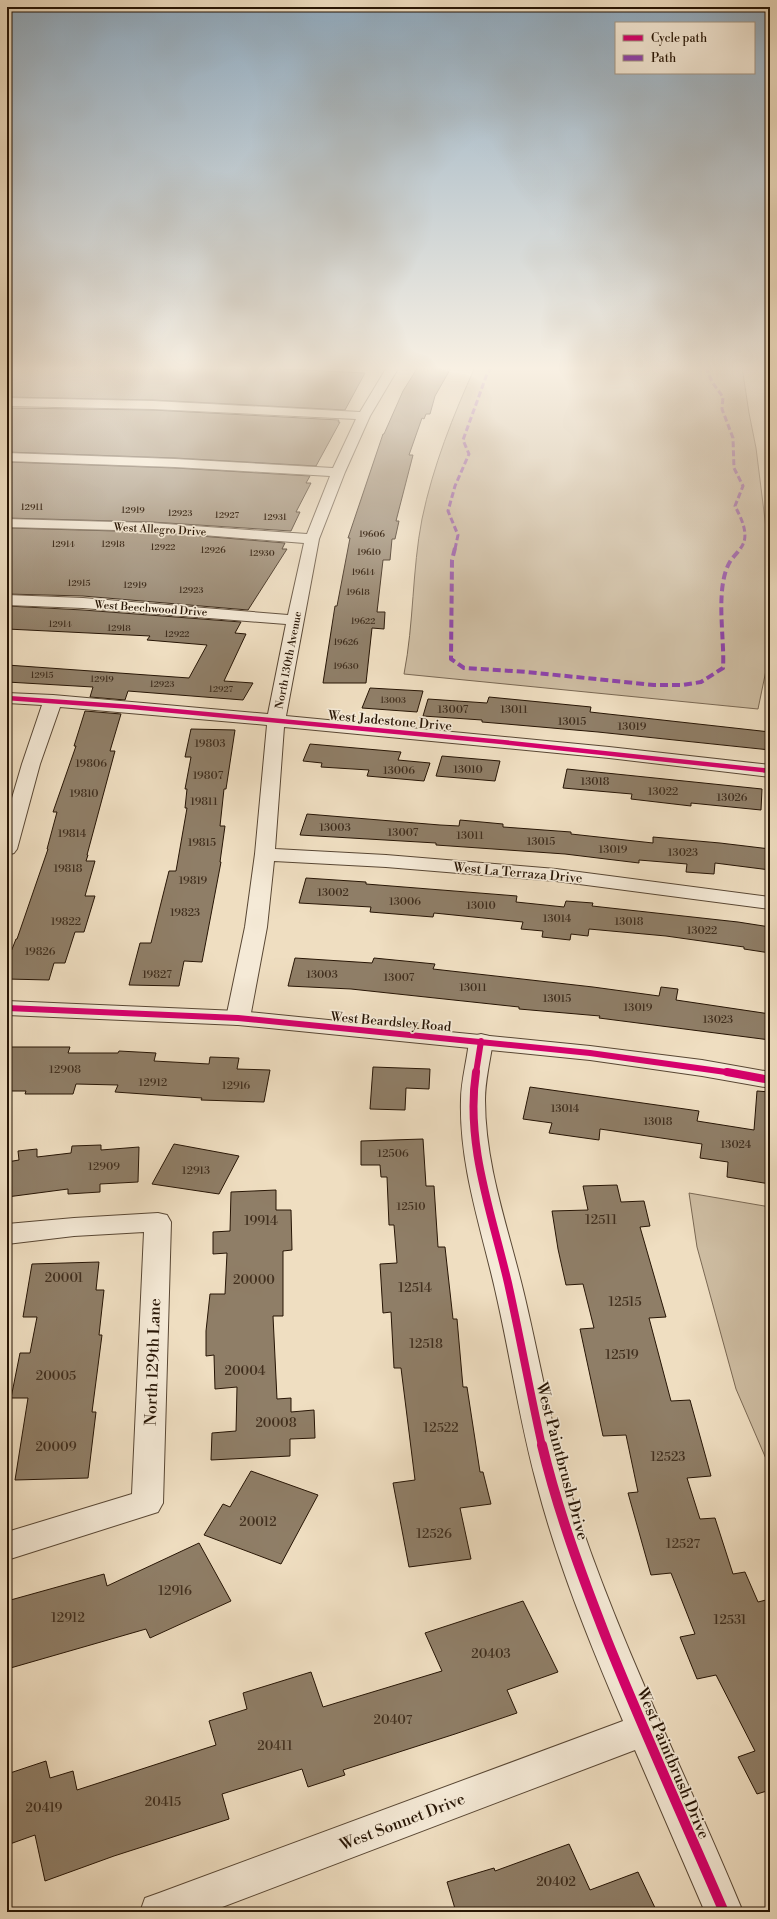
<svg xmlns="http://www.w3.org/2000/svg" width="777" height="1919" font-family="'Libre Bodoni',serif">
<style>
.green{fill:#cdbca1;stroke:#7a6853}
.building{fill:#8f7e67;stroke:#271505}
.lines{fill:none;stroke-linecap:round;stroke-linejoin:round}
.minor-casing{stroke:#594734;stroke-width:2}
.tertiary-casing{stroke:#594734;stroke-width:2}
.minor{fill:#f5ead7;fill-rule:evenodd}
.tertiary{fill:#f5ead7;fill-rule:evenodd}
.quiet-far1{stroke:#8e44ad;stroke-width:3;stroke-dasharray:6 3;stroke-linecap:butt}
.quiet{stroke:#8e44ad;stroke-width:4;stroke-dasharray:8 4;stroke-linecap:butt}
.cycleway-far3-casing{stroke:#f5ead7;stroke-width:6}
.cycleway-far2-casing{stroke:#f5ead7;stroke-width:8}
.cycleway-far1-casing{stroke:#f5ead7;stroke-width:10}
.cycleway-casing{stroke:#f5ead7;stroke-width:12}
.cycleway-far3{stroke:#d6006c;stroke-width:4.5}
.cycleway-far2{stroke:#d6006c;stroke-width:6}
.cycleway-far1{stroke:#d6006c;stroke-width:8}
.cycleway{stroke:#d6006c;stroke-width:10}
.labels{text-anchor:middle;stroke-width:3.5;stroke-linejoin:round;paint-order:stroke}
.far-number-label{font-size:9px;fill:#412f1e}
.far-street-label{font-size:11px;fill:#271505;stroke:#f5ead7}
.number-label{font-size:11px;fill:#412f1e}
.street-label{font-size:13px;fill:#271505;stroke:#f5ead7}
.near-number-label{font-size:13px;fill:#412f1e}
.near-street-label{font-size:16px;fill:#271505;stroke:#f5ead7}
</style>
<rect width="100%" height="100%" fill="#efdec1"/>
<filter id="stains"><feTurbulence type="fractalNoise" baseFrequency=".005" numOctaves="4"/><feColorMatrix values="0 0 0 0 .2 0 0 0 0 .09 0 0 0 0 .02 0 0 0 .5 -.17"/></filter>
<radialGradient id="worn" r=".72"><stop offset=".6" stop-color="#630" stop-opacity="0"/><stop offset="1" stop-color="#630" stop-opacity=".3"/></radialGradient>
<!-- green -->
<path class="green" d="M475 367H742L749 413 756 448 770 560V651L758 709 404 674C414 623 412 570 422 519 433 466 453 416 475 367Z
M689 1193 770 1207V1468L736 1389 697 1247Z"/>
<!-- building -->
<path class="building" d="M7 367H246L365 373 345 410 153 400 7 397Z
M418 367 451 368 435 396 430 414H426L424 419 422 418 409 455H413L396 521H399L395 539H392L390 560H383L377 612H385L384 629 372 628 366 683H323L335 606H337L350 538H348L383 434H384L403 391Z
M7 408 153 410 339 420 338 422H340L316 466 175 458 7 452Z
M7 462 175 468 310 476 306 483H311L296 512H300L291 531 152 522 7 518Z
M7 528 152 532 285 543 282 549H287L248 610 83 596 7 594Z
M7 606 83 610 241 622 235 633 246 634 224 681 253 683 243 700 128 691 125 700 90 697 93 687 7 682V665L189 678 207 645 147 640 150 636 7 629Z
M370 688 423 691 417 712 362 708Z
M489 697 591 707 590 712 770 732V750L598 732 506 724 482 722V720L423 716 428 699 487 703Z
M85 711 121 714 110 751H115L87 855H88L86 861H95L85 896H95L84 932H75L65 963H54L49 980 7 979V962L16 939H17L48 849H47L57 812H53L76 746H74Z
M191 729 235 730 226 789H224L220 826H225L220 862H221L202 962 184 961 179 986 129 985 140 943H151L169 871H176L187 808H185L187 789H185L191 757H185Z
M310 744 401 752 398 760 430 763 424 781 367 776 369 770 321 767 322 763 303 761Z
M442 756 500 761 495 781 436 776Z
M567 769 762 789 761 810 691 803V806L631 799 632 794 563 788Z
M307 814 440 825 459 826 460 820 503 824V827L571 832V834L653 843V837L720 843 770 849V870L715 863 714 874 686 872 687 864 639 860V863L565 854 436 845V843L300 835Z
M306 878 366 882V884L517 896 516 902 564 907 566 901 593 903 592 906 738 922 770 927V953L744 949V947L666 936 589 929 588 936 571 934 570 940 542 937 543 931 521 929 523 922 434 913 433 917 370 912 371 907 299 903Z
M295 958 372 963 374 958 435 964 433 969 593 987 659 996 661 987 678 989 676 1000 770 1014V1040L599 1018 600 1016 519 1009V1007L351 989 288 986Z
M7 1047H70L68 1053H118L119 1051 156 1053 154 1061 209 1064 210 1057 239 1058 237 1069 270 1070 264 1102 201 1100 202 1098 115 1092 118 1085 76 1084 73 1094H25L26 1091H7Z
M373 1067 430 1069 429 1089 406 1088 405 1110 370 1109Z
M530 1087 699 1111 697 1121 754 1130 757 1091 770 1092V1184L727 1177 728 1162 700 1158 702 1144 600 1129 599 1140 549 1133 552 1123 523 1119Z
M423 1139 426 1186H434L438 1247H445L453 1319H457L463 1387H467L480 1472H483L491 1504 460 1508 471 1559 409 1567 393 1483 415 1480 401 1368H394L391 1312 383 1313 380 1264 397 1263 394 1225H389L387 1177H381L380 1165H361V1141Z
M174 1144 239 1156 219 1194 152 1184Z
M101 1145V1150L139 1147 138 1182 100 1184V1192L68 1194V1189L7 1197V1162L19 1160 18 1151 37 1149V1157L71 1153 72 1146Z
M617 1185 621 1202 644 1201 650 1226 640 1227 666 1317 649 1318 671 1401 690 1400 711 1476 687 1478 700 1519 715 1518 733 1574 745 1572 758 1602 770 1599V1790L757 1794 738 1757 755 1751 716 1675 697 1679 680 1637 695 1634 671 1573 651 1575 628 1493 638 1492 626 1435 603 1436 580 1329 594 1328 583 1284 566 1285 558 1249 552 1211 588 1210 583 1186Z
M276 1190V1210H291L292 1250 283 1251V1316H273L277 1399 291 1398V1412L314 1410 315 1438 290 1439V1456L211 1460 212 1433 236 1431 237 1387 215 1389 214 1355 206 1356V1331L210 1294H225L227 1253 213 1254V1232L230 1231 231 1192Z
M99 1262 96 1290H104L99 1335H102L92 1412H96L88 1478 15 1480 28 1398H11L20 1353H30L37 1317H23L32 1264Z
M251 1471 318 1495 281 1564 204 1535 223 1504 230 1507Z
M199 1543 231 1601 150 1638 146 1629 7 1669V1601L104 1574 107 1586Z
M523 1601 558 1672 507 1690 517 1713 455 1734 343 1770 345 1775 308 1787 302 1769 222 1794 229 1819 114 1856 45 1881 35 1835 7 1845V1774L46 1761 50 1778 73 1771 77 1790 216 1745 209 1721 247 1709 243 1693 311 1672 323 1707 442 1671 425 1633Z
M569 1844 590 1890 638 1872 657 1912H456L447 1882 494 1868 495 1871Z"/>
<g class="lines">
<defs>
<path id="minor" d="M387 367H399L370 416 345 472 319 539 286 716 609 747 770 765V777L609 758 284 727 275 849 386 855 556 869 770 897V909L556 881 386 867 274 861 267 927 250 1018 246 1023 238 1025 230 1023 226 1018 245 927 255 854 267 725 60 707 40 764 17 849 14 853 7 855V815L22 764 42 705 7 703V693L53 695 268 714 286 624 83 608 7 605V595L83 598 288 615 304 543 152 531 7 527V519L152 523 307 534 330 476 175 467 7 461V453L175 459 333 468 356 419 153 409 7 406V398L153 401 360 412Z
M481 1034 489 1036 493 1041C490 1061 485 1081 485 1100 485 1168 510 1233 525 1298 542 1370 554 1443 577 1513 623 1651 688 1778 743 1912H705L635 1750 209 1912H140L145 1898 159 1893 623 1721C590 1644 558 1565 537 1485 520 1423 511 1360 497 1298 483 1233 459 1168 461 1100 461 1081 467 1061 469 1041L473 1036Z
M158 1213 167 1215 171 1222 163 1503 158 1512 7 1560V1532L132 1494 144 1232 74 1236 7 1244V1224L74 1218Z"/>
<path id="tertiary" d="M7 1001 238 1011 590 1046 702 1060 770 1072V1088L702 1076 590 1060 238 1025 7 1015Z"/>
</defs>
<!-- minor casing -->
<use href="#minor" class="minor-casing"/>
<!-- tertiary casing -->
<use href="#tertiary" class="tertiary-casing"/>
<!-- minor -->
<use href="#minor" class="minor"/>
<!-- tertiary -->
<use href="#tertiary" class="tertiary"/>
<!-- quiet-far1 -->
<path class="quiet-far1" d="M706 367 712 382 723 397 722 409 733 438 734 468 743 486 735 506C741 518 751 536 740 549
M455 549 458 535 448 511 455 486 469 454 463 440 487 374 492 367"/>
<!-- quiet -->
<path class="quiet" d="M455 548 452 560 451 659 464 668 527 672 654 685H683L701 682 723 668C725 638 714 586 731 560 734 556 738 552 741 548"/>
<defs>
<path id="cycleway-far3" d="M7 698 132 707 502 742 770 771"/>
<path id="cycleway-far2" d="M7 1008 238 1018 590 1053 733 1073
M476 1073 481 1041"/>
<path id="cycleway-far1" d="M476 1072C465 1144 492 1214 508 1283 520 1337 530 1392 542 1446
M727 1072 770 1080"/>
<path id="cycleway" d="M542 1445C558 1512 582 1576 607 1640 644 1732 685 1822 724 1912"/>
</defs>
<!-- cycleway-far3 casing -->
<use href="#cycleway-far3" class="cycleway-far3-casing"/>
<!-- cycleway-far2 casing -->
<use href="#cycleway-far2" class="cycleway-far2-casing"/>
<!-- cycleway-far1 casing -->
<use href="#cycleway-far1" class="cycleway-far1-casing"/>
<!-- cycleway casing -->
<use href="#cycleway" class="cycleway-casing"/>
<!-- cycleway-far3 -->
<use href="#cycleway-far3" class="cycleway-far3"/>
<!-- cycleway-far2 -->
<use href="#cycleway-far2" class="cycleway-far2"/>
<!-- cycleway-far1 -->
<use href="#cycleway-far1" class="cycleway-far1"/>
<!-- cycleway -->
<use href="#cycleway" class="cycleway"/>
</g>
<!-- sky -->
<linearGradient id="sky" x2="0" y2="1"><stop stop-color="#8faabf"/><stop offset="0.58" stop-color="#f8f0e3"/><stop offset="1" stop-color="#f8f0e3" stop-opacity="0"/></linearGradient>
<rect width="777" height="635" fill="url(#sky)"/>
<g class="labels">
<!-- far-number labels -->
<g class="far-number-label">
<text x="32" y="510">12911</text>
<text x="133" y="513">12919</text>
<text x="180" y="516">12923</text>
<text x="227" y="518">12927</text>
<text x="275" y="520">12931</text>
<text x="372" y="537">19606</text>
<text x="63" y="547">12914</text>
<text x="113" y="547">12918</text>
<text x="163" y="550">12922</text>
<text x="213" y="553">12926</text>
<text x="369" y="555">19610</text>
<text x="262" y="556">12930</text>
<text x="363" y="575">19614</text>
<text x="79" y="586">12915</text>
<text x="135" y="588">12919</text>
<text x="191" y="593">12923</text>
<text x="358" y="595">19618</text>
<text x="363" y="624">19622</text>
<text x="60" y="627">12914</text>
<text x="119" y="631">12918</text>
<text x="177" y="637">12922</text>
<text x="346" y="645">19626</text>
<text x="346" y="669">19630</text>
<text x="42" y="678">12915</text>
<text x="102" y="682">12919</text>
<text x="162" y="687">12923</text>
<text x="221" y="692">12927</text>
<text x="393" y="703">13003</text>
</g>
<!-- far-street labels -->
<g class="far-street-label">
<text transform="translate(160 529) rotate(3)" y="4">West Allegro Drive</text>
<text transform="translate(151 608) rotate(4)" y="4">West Beechwood Drive</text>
<text transform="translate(288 660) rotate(-79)" y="4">North 130th Avenue</text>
</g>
<!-- number labels -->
<g class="number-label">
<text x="453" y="713">13007</text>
<text x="514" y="713">13011</text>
<text x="572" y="725">13015</text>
<text x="632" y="730">13019</text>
<text x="210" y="747">19803</text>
<text x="91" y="767">19806</text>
<text x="468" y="773">13010</text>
<text x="399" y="774">13006</text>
<text x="208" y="779">19807</text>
<text x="595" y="785">13018</text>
<text x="663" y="795">13022</text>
<text x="84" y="797">19810</text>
<text x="732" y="801">13026</text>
<text x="204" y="805">19811</text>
<text x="335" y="831">13003</text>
<text x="403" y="836">13007</text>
<text x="72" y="837">19814</text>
<text x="470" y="839">13011</text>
<text x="541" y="845">13015</text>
<text x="202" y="846">19815</text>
<text x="613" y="853">13019</text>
<text x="683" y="856">13023</text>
<text x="68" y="872">19818</text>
<text x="193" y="884">19819</text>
<text x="333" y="896">13002</text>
<text x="405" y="905">13006</text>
<text x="481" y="909">13010</text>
<text x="185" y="916">19823</text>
<text x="557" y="922">13014</text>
<text x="66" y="925">19822</text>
<text x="629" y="925">13018</text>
<text x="702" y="934">13022</text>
<text x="40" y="955">19826</text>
<text x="157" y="978">19827</text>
<text x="322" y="978">13003</text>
<text x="399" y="981">13007</text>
<text x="473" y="991">13011</text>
<text x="557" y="1002">13015</text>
<text x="638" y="1011">13019</text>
<text x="718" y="1023">13023</text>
<text x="65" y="1073">12908</text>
<text x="153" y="1086">12912</text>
<text x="236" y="1089">12916</text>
<text x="565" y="1112">13014</text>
<text x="658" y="1125">13018</text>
<text x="736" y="1148">13024</text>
<text x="393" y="1157">12506</text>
<text x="104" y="1170">12909</text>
<text x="196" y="1174">12913</text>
<text x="411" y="1210">12510</text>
</g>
<!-- street labels -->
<g class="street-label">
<text transform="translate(390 720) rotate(5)" y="5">West Jadestone Drive</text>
<text transform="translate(518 872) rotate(5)" y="5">West La Terraza Drive</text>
<text transform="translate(391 1021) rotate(5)" y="5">West Beardsley Road</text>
</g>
<!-- near-number labels -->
<g class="near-number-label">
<text x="601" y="1224">12511</text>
<text x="261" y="1225">19914</text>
<text x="64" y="1282">20001</text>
<text x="254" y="1284">20000</text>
<text x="415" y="1292">12514</text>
<text x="625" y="1306">12515</text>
<text x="426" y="1348">12518</text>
<text x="622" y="1359">12519</text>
<text x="245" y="1375">20004</text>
<text x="56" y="1380">20005</text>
<text x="276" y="1427">20008</text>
<text x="441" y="1432">12522</text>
<text x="56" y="1451">20009</text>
<text x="668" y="1461">12523</text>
<text x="258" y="1526">20012</text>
<text x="434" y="1538">12526</text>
<text x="683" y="1548">12527</text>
<text x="175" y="1595">12916</text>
<text x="68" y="1622">12912</text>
<text x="730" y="1624">12531</text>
<text x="491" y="1658">20403</text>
<text x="393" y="1724">20407</text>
<text x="275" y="1750">20411</text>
<text x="163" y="1806">20415</text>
<text x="44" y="1812">20419</text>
<text x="556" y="1886">20402</text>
</g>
<!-- near-street labels -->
<g class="near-street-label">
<text transform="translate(152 1362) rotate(-88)" y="6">North 129th Lane</text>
<text transform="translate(563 1461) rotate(75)" y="6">West Paintbrush Drive</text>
<text transform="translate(674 1763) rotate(67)" y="6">West Paintbrush Drive</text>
<text transform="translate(402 1821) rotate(-21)" y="6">West Sonnet Drive</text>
</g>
</g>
<!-- margin -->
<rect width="777" height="1919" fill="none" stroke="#efdec1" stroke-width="24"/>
<rect x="8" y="8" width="761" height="1903" fill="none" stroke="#271505" stroke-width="2"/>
<rect x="12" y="12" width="753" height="1895" fill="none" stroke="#271505"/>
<!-- legend -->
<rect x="615" y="22" width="140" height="52" fill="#f5ead7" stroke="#a39583"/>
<rect x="623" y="35" width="20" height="6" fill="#d6006c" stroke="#a39583"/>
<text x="651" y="42" font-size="12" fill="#271505">Cycle path</text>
<rect x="623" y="55" width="20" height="6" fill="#8e44ad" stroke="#a39583"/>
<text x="651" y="62" font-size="12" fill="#271505">Path</text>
<rect width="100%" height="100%" filter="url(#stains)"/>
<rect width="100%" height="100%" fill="url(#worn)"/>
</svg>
